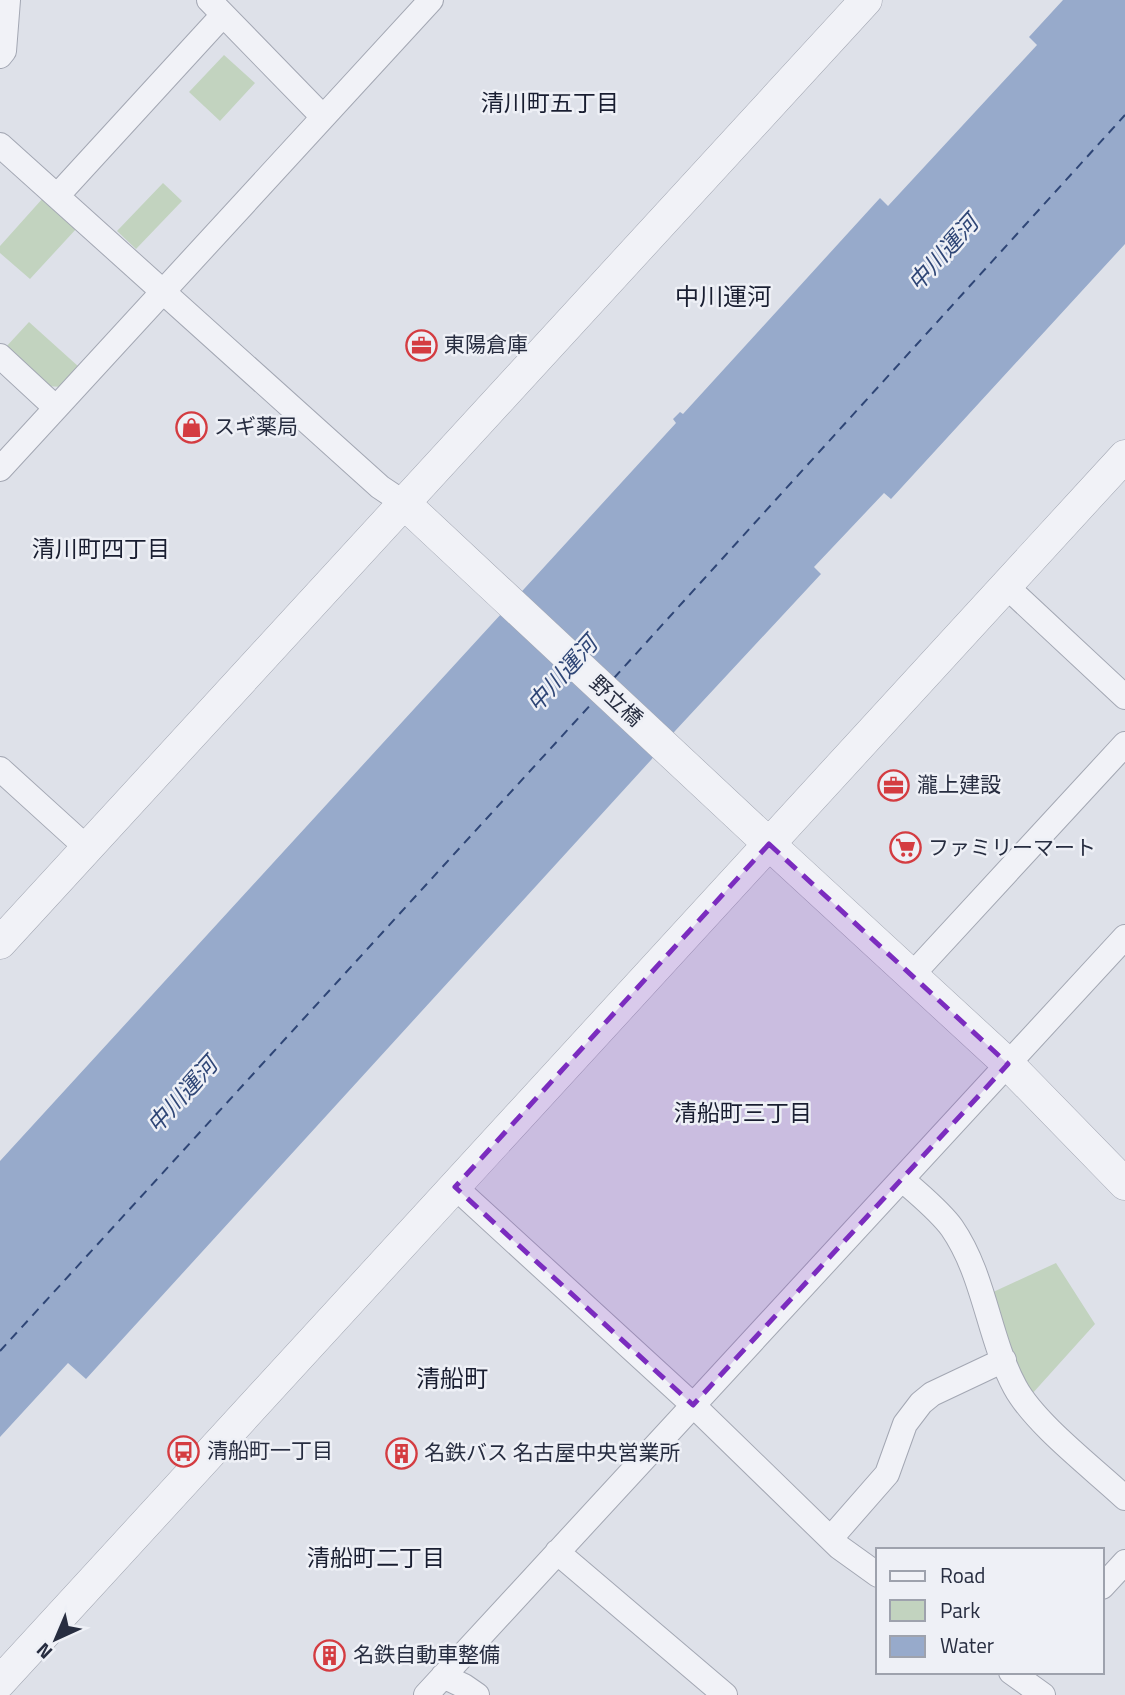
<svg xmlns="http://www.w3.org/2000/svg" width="1125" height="1695" font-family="'Titillium Web','Noto Sans JP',sans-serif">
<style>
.green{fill:#c2d3bf}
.water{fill:#97aacb}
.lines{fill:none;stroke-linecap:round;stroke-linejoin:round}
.ferry{stroke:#2f4676;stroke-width:2;stroke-dasharray:9 7;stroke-linecap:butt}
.minor-casing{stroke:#a3a7b3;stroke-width:26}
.tertiary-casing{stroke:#a3a7b3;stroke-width:33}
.minor{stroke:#f1f2f7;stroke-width:24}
.tertiary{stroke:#f1f2f7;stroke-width:32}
.marked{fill:#7b2cbf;fill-opacity:0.2;stroke:#7b2cbf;stroke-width:5;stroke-dasharray:14 9;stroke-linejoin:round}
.labels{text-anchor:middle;stroke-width:5;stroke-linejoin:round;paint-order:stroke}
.poi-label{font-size:21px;fill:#272d40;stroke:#eef0f6;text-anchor:start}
.street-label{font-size:21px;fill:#272d40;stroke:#eef0f6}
.neighbourhood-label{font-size:23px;fill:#191e31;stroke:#eef0f6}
.water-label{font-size:23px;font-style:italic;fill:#2f4676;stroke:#eef0f6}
.quarter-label{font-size:24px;fill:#191e31;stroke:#eef0f6}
</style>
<rect width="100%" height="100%" fill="#dee1e9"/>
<!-- green -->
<path class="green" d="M224 55 255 83 220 121 189 92Z
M163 183 182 201 136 249 117 231Z
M43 198 77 228 30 279 0 253V246Z
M29 322 79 367 62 387 46 386 5 348Z
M1056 1263 1095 1324 1031 1395 1022 1381 991 1293Z"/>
<!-- water -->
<path class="water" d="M1063 0H1125V244L891 499 884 493 814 567 821 574 675 731 651 760 86 1379 68 1363 0 1437V1161L676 423 673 419 680 412 683 414 880 198 888 206 1037 45 1029 37Z"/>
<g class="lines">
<!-- ferry -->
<path class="ferry" d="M614 678 1125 115
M0 1351 594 701"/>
<defs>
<path id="minor" d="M209 0 323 117
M0 56 4 51 8 0
M0 145 380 487 404 503
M57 196 222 16
M0 356 56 408
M0 469 431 0
M1006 586 1125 697
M0 769 87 848
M911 976 1125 744
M902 1179C918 1194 939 1210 952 1228 985 1276 988 1337 1015 1387 1035 1424 1093 1468 1125 1498
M455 1187 693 1405 839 1547 878 1575
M831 1538 887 1474 905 1424 921 1403 932 1394 1004 1360
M557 1552 725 1695
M1102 1587 1125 1562
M1011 1672 1043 1695
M443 1676 464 1686 477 1695
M426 1695 1125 937"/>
<path id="tertiary" d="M404 503 769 844 1008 1064 1125 1184
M0 943 866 0
M0 1682 1125 456"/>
</defs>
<!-- minor casing -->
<use href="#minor" class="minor-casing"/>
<!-- tertiary casing -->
<use href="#tertiary" class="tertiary-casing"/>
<!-- minor -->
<use href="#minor" class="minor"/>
<!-- tertiary -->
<use href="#tertiary" class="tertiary"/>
</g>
<!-- marked area -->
<path class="marked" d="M769 844 1008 1064 693 1405 455 1187Z"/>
<!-- icons -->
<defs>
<symbol id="office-ring" viewBox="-11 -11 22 22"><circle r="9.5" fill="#eef0f6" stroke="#d43c41" stroke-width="1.5"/><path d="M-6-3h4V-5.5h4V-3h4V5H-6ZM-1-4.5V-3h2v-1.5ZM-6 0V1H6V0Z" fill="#d43c41"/></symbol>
<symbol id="shop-ring" viewBox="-11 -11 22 22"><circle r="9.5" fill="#eef0f6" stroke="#d43c41" stroke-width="1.5"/><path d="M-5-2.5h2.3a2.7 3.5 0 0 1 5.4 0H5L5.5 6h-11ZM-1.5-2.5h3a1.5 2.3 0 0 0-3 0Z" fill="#d43c41"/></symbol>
<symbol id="supermarket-ring" viewBox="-11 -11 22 22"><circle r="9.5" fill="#eef0f6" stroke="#d43c41" stroke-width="1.5"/><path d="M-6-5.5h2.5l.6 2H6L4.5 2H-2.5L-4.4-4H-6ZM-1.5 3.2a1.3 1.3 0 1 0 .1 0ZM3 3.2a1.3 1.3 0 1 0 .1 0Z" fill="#d43c41"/></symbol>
<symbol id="bus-ring" viewBox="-11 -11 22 22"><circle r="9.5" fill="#eef0f6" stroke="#d43c41" stroke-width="1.5"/><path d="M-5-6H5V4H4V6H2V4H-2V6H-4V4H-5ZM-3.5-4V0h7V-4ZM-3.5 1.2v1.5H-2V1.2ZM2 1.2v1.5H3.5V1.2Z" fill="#d43c41"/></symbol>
<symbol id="building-ring" viewBox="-11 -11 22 22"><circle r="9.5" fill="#eef0f6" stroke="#d43c41" stroke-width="1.5"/><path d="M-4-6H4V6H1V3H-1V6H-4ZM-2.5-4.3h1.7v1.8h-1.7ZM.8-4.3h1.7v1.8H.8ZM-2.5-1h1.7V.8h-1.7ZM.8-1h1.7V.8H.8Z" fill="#d43c41"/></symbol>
</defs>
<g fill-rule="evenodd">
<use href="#office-ring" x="404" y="328" width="35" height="35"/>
<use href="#shop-ring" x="174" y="410" width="35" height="35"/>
<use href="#office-ring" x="876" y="768" width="35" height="35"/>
<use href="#supermarket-ring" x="888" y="830" width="35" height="35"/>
<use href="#bus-ring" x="166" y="1434" width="35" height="35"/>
<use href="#building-ring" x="384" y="1436" width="35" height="35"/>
<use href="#building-ring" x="312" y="1638" width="35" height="35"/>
</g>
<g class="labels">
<!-- poi labels -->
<g class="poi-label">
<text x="444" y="352">東陽倉庫</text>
<text x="214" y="434">スギ薬局</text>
<text x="917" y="792">瀧上建設</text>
<text x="928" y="855">ファミリーマート</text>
<text x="207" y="1458">清船町一丁目</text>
<text x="424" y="1460">名鉄バス 名古屋中央営業所</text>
<text x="353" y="1662">名鉄自動車整備</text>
</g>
<!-- street labels -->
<g class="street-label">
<text transform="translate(616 701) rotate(43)" y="7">野立橋</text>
</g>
<!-- neighbourhood labels -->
<g class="neighbourhood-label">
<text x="550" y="111">清川町五丁目</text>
<text x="101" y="557">清川町四丁目</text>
<text x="743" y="1121">清船町三丁目</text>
<text x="376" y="1566">清船町二丁目</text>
</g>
<!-- water labels -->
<g class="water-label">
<text transform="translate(943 253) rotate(-48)" y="8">中川運河</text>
<text transform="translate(562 674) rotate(-48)" y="8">中川運河</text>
<text transform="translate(182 1095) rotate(-48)" y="8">中川運河</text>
</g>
<!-- quarter labels -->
<g class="quarter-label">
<text x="723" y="305">中川運河</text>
<text x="452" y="1387">清船町</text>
</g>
</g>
<!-- legend -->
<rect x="876" y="1548" width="228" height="126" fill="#eef0f6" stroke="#9ea2ad" stroke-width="2"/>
<rect x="890" y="1571" width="35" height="10" fill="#f1f2f7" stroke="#9ea2ad" stroke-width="2"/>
<text x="940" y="1583" font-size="21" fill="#272d40">Road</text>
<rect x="890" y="1600" width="35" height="21" fill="#c2d3bf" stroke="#9ea2ad" stroke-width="2"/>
<text x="940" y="1618" font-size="21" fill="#272d40">Park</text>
<rect x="890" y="1636" width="35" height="21" fill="#97aacb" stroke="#9ea2ad" stroke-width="2"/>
<text x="940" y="1653" font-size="21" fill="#272d40">Water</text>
<!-- north arrow -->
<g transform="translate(56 1639) rotate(224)" stroke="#eef0f6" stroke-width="5" paint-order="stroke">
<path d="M0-5L12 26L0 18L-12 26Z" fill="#272d40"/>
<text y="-10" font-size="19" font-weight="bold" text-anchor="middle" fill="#272d40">N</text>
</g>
</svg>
